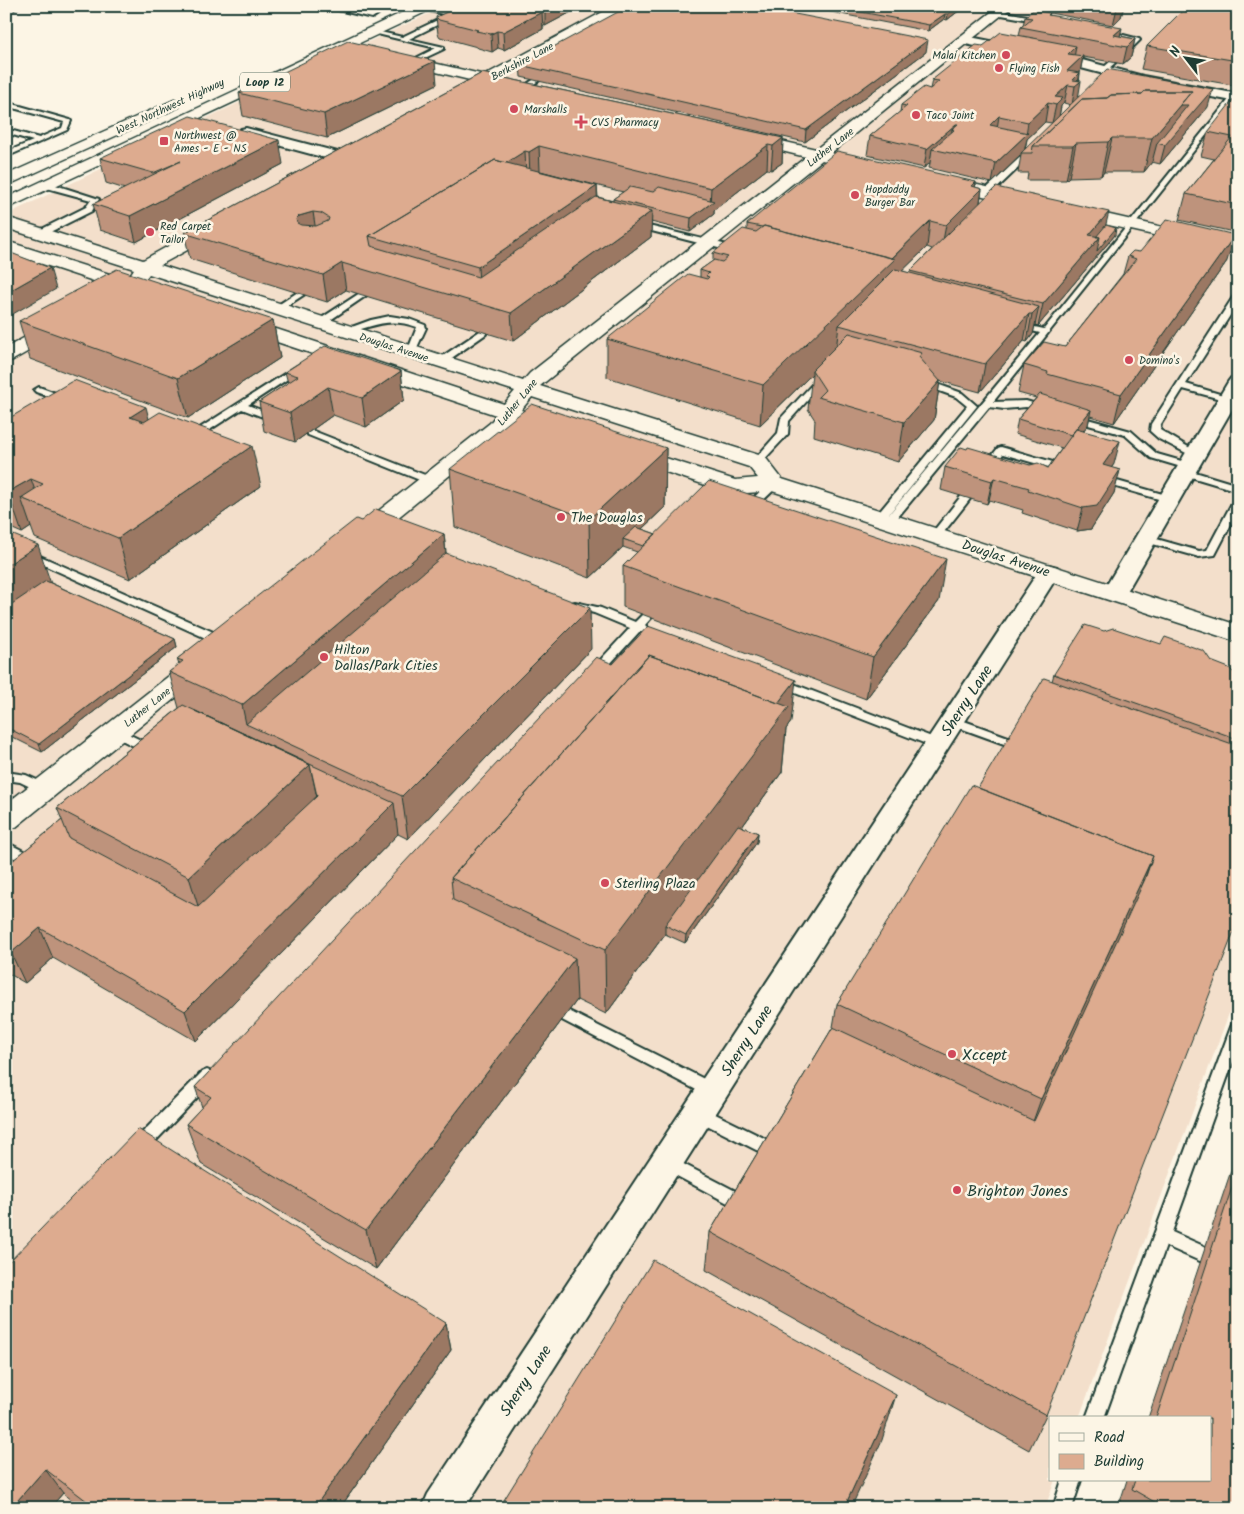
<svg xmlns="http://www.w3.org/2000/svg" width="1244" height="1514" font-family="Kalam,sans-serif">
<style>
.built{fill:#f3dfcb}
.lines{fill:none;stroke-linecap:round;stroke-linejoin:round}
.service-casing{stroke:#1f3d34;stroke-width:4}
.minor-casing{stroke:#1f3d34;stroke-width:4}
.tertiary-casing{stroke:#1f3d34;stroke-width:3}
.primary-casing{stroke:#1f3d34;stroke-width:3}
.service{fill:#fcf5e5;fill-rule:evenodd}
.minor{fill:#fcf5e5;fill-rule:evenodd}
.tertiary{fill:#fcf5e5;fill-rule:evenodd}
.primary{fill:#fcf5e5;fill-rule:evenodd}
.wall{fill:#be937b;stroke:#1f3d34;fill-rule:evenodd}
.shaded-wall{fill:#9b7864;stroke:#1f3d34}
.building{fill:#ddab8f;stroke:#1f3d34;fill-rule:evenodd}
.poi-dot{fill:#d1495b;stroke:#fcf5e5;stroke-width:2}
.labels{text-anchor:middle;stroke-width:5;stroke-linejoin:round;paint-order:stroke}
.far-poi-label{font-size:11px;fill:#1f3d34;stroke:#fcf5e5;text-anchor:start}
.far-street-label{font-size:11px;fill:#1f3d34;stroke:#fcf5e5}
.shield{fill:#fcf5e5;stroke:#617469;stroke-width:1}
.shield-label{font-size:12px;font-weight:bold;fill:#1f3d34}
.poi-label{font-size:14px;fill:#1f3d34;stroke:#fcf5e5;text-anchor:start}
.street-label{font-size:14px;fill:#1f3d34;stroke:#fcf5e5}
.near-street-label{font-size:16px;fill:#1f3d34;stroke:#fcf5e5}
.near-poi-label{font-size:16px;fill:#1f3d34;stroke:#fcf5e5;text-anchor:start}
</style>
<rect width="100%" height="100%" fill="#fcf5e5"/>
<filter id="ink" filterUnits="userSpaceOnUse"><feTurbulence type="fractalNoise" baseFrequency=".02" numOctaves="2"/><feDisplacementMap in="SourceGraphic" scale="10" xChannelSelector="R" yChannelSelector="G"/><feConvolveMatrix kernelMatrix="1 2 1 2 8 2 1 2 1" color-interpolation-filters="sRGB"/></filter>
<g filter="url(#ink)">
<!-- built -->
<path class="built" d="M445 6H1182L1238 16V989L1079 1418H1050V1480H1055L1045 1508H6V215L177 132Z"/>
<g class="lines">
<defs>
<path id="service" d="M423 6 457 15 409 39 444 47V49L412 64 410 63V61L436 48 369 32 372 30 402 37 448 15 421 9Z
M998 11 1040 18 1043 20 1040 22 996 14Z
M1104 30 1139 39 1140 40 1125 55H1121V53L1133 41 1102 33Z
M1111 61 1116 62 1107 70H1103V68Z
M535 79 540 80 526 89H522V87Z
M1231 97 1236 98 993 402 1026 401 1050 408V412L1026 407 1004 409 989 407 893 523H885L884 521 885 519 1040 333 1016 327V323L1044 329Z
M6 102 70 120 71 121 67 130 6 157V152L33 141 6 133V129L39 138 62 128 64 122 6 106Z
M1029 149 1036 151 991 194H985V190Z
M43 183H49L99 199 92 211 44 235H38V231L86 207 91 200 43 187Z
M632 222 740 248 741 250 734 252 632 226Z
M298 292 305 294 279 311 272 309Z
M360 293 367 295 323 325H317V321Z
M1235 294H1238V303L1186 384 1233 398 1228 401 1183 389 1161 424 1160 430 1200 454 1195 457 1192 456 1159 439 1150 431 1151 424Z
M390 316 409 319 425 325 426 328 414 354 411 355 407 352 417 327C388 317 373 326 345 334L341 331 371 320Z
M483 329 486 330V334L443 364H437V360Z
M300 364 305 367 303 369 248 405 279 417V421H273L242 409 197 438H191L185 435 187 433H192Z
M821 377 826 380 824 382 789 421 788 434 760 464H754V460L778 433 781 418 818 378Z
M923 379 962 393 977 406 884 520H876L875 518 876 516 967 406 956 397 920 384V380Z
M39 387 69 398 71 400 66 403 36 392 34 390Z
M1073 415 1131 431 1157 454 1192 464 1193 466 1188 469 1151 458 1125 435 1070 420 1068 418Z
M311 430 435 479 436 481 435 483H427L308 435V431Z
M1001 447 1063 465 1064 467 1059 470 1003 454 992 469H984L983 467 998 448Z
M1185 469 1238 485V491L1181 474V470Z
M1103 477 1173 497 1174 499 1169 502 1099 482 1098 480Z
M774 481 778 482V486L753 510H745L744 508 745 506 770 482Z
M966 494 971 497 970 499 940 537H932L931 535 932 533 962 495Z
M1238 498V511L1215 555 1199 557 1142 541 1141 539 1146 536 1199 551 1207 550 1233 501Z
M6 541 227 638 229 641 227 644H219L6 548Z
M575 602 601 608 635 622 643 614H651L653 616 645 625 649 629 647 632H639L599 676 595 677 589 673 591 670 630 628 594 613 571 607 569 605 571 603Z
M781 679 942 741 944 744 938 748 934 747 777 686 775 683 777 680Z
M953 717 1022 742 1024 745 1018 749 949 724 947 721Z
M116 728 155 747 157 750 151 754 147 753 112 735 110 732Z
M6 772 26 775 50 786 51 789 50 792 45 794 20 782 6 780Z
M6 842 39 859 41 863 39 867H29L6 853Z
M565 1009 718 1086 721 1091 718 1096 713 1098 708 1096 560 1019 558 1015 560 1011Z
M1238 1021V1048L1172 1232 1208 1248 1210 1254 1208 1260 1202 1262 1166 1246 1104 1418H1086L1231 1027 1233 1023Z
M207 1070 212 1072 215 1077 212 1082 143 1154 137 1156 131 1154 129 1149 131 1144 202 1072Z
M699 1106 782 1147 784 1152 782 1157 776 1159 770 1157 693 1118 691 1113 693 1108Z
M666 1155 751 1199 753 1204 751 1209 745 1212 739 1209 660 1167 658 1162 660 1157Z
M1062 1480H1081L1072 1508H1053Z"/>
<path id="minor" d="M6 6H20L6 13Z
M332 6H355L376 11 378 14 372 18 334 9Z
M965 36 1063 55 1143 76 1238 94V102L1142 84 1062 63 960 43 959 40Z
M246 128 349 155 352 158 349 161 344 163 241 135 239 132 241 129Z
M1238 376V399L1126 593 1122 598 1114 600 1106 598 1102 593 1228 382 1231 378Z
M1049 565 1057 567 1060 572 465 1508H422L428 1494 1038 572 1041 567Z"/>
<path id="tertiary" d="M614 6H630L500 78 516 82 518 85 516 88C507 90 500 85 491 85 485 84 481 88 475 86L473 83 474 81 394 62 392 59 399 55 485 75Z
M999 6H1013L831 153 839 155 841 158 839 161 833 163 822 160 540 386 765 457 782 479 1238 625V642L772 491 733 494 623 458 620 453 623 448 631 447 735 480 758 478 749 467 532 397 521 410 559 423 563 427 559 431 552 433 513 421 504 431 369 541 361 543 353 541 349 536 353 531 490 423 496 415 235 328 232 324 235 320 242 318 249 320 504 404 515 391 149 274 145 279 139 280 133 279 130 275 134 269 6 228V217L143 260 212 222 218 221 224 222 227 226 224 230 160 265 523 381 530 373 806 157 741 141 738 138 741 135 746 133 816 149Z
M946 178 1032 197 1034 201 1032 205 1026 206 940 186 938 183 940 180Z
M1070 206 1238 244V254L1064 215 1062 211 1064 207Z
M6 241 144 285 146 289 144 293 137 295 130 293 6 252Z
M57 321 64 323 67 327 64 331 13 360 6 362V348L50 323Z
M202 655 211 657 215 663 211 669 16 827 6 830V804L193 657Z"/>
<path id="primary" d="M416 6H433L432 9 6 209V198Z
M174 100 179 101 181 104 179 107 6 186V175Z"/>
</defs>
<!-- service casing -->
<use href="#service" class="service-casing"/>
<!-- minor casing -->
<use href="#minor" class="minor-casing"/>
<!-- tertiary casing -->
<use href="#tertiary" class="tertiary-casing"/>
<!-- primary casing -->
<use href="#primary" class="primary-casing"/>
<!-- service -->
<use href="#service" class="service"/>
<!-- minor -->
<use href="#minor" class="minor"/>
<!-- tertiary -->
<use href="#tertiary" class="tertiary"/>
<!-- primary -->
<use href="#primary" class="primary"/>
</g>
<!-- wall -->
<path class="wall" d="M460 6H588L578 11 575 10 545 26 543 25V29L504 50 498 48 492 52 478 48 477 47 440 37 438 34 436 17Z
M800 6H965L947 20 944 19 928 31Z
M1043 6H1124L1121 17 1113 25 1050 13 1049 15 1120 36 1135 39 1131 57 1123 64 1083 57 1080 73 1078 97 1208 107 1160 164 1152 162 1144 172H1104L1101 176 1069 177 1066 180H1027L1028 173H1018L1021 155 992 183 929 168 930 163 924 168 867 155 870 136 900 112 901 105 930 89 932 80 983 46 1019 35 1021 27 1023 25 1025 17 1042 12ZM1064 103 1071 105 1059 116 1061 106ZM1045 122 1052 123 1025 150 1027 139Z
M1238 6V86L1141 69 1147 46Z
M926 52 805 142 521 77 520 65Z
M282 73 437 84 327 138 243 116 239 93 282 74Z
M482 73 783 138 782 163 771 170 767 169 714 210V214L690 232 651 222V237L513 341 346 290 327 302 190 259 184 233ZM540 171 623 192 613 199V201L598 197 597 186Z
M1238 101V233L1179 220 1186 194 1214 159 1201 156 1208 132Z
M100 158 283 164 136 242 100 230 93 204 125 189 106 183Z
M976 182 975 187 982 189 980 202 1106 225 1115 235 1038 326 1035 325 1033 334 1027 342 1024 341 980 392 940 381 934 420 898 462 814 436 815 420 808 409 812 374 760 425 607 377V339L700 277V270L713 261V253L747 230V224ZM927 247 932 249 910 271 909 273 902 271Z
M1140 252 1227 261 1114 423 1090 416 1088 425 1083 431 1114 464 1111 468 1120 470 1114 493 1091 529 1077 531 1022 513 1023 510 989 500 987 504 941 490 945 467 1030 465 1048 468 1062 448 1015 434 1018 419 1036 398 1018 393 1024 365 1065 347 1123 274 1128 256Z
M273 320 280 358 188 418 30 359 19 321Z
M401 371 404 400 366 427 333 415 295 442 264 431 259 402 288 383 285 372Z
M149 419 261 486 130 579 35 538 31 527 22 533 6 526V420Z
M666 448 665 507 642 529 656 534 939 601 866 699 623 607V566L637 552 623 547 590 578 455 527 450 469Z
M361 521 444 534 446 553 591 649 408 839 398 834 196 1041 53 958 25 983 6 972V866L62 820 57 808 179 708 169 672 179 665 177 659Z
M6 532 51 583 175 639 177 647 42 752 6 734Z
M613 664 791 722 786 729 782 772 742 827 758 833 757 842 685 943 665 934 606 1014 577 1000 376 1269 201 1164 186 1124 202 1107 195 1087Z
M1054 674 1238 736 1234 745 1046 1415 1029 1450 706 1270 710 1232 833 1027 837 1004 978 788 1052 681Z
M1238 1150V1508H1118L1127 1480H1210V1418H1148Z
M6 1265 446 1323 451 1350 340 1508H82L63 1493 50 1508H6Z"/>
<!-- shaded-wall -->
<path class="shaded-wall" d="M550 6H575V10L545 26V9Z
M578 6H588L578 11Z
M958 6H965L947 20 948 14Z
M1118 6H1124L1121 17 1113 25 1117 8Z
M542 12 543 29 504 50 503 32Z
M945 14 944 19 928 31 929 25Z
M1122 28 1118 45 1114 35Z
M497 31 498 48 492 52 491 34Z
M1135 39 1131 57 1123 64 1127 47Z
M928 40 926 52 805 142 806 130Z
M1076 46 1073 64 1068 54Z
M1083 56 1078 84 1081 81 1078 99 1072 105 1075 86 1067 71Z
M435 61 437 84 327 138 324 114Z
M1068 85 1064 103 1061 106 1059 117 1052 123 1056 105 1055 97Z
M1213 89 1208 107 1160 164 1165 145 1157 143 1152 162 1144 172 1152 138 1192 91Z
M1048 103 1045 122 1027 139 1024 152 1021 153V155L992 183 996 163 1026 135 1028 122Z
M999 116 996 135 990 125Z
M956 124 953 143 954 130 952 129 950 146 932 149 930 163 924 168 927 149Z
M783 138 782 163 771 170 773 146Z
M1112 138 1104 172 1101 176 1108 142Z
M279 140 283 164 136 242 130 216Z
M1076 143 1069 177 1066 180 1073 146Z
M768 145 767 169 714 210V214L690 232 691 218 710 204 711 188Z
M539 146 540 171 530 177 529 152Z
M525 151 526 176 381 239Z
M976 182 974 197 982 189 978 214 941 251 946 225 972 186Z
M597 186 598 221 480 304 478 267Z
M652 211 651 237 513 341 511 313Z
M313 212 317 238 300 245 296 219 299 216Z
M1109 212 1104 232 1090 249 1089 235Z
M930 221 927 247 892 281 839 325 836 350 812 370V374L760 425 763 385Z
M1116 228 1115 235 1038 326 1043 304 1100 237Z
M1235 235 1227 261 1114 423 1121 394Z
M342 263 346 290 327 302 323 275Z
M50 268 56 289 6 318V293Z
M1039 307 1033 334 1027 342 1032 314Z
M1029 314 1024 341 980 392 985 364Z
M273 320 280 358 188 418 178 378Z
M401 371 404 400 366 427 362 398Z
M940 381 934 420 898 462 904 422Z
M328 387 333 415 295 442 290 413Z
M146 407 156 447 130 417Z
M1091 410 1088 425 1067 450 1071 435Z
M1120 441 1114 464 1097 488 1103 465Z
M252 446 261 486 130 579 118 538Z
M666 448 665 507 629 541 623 539V547L590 578 589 519Z
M1120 470 1114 493 1091 529 1077 531 1083 508Z
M994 478 989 500 987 504 992 481Z
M31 479 40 505 21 498 31 527 22 533 8 492Z
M444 534 450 594 246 724 242 705Z
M38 545 52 587 6 618V566Z
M946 559 939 601 866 699 873 657Z
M590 608 591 649 408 839 402 796Z
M175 639 177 647 42 752 39 744Z
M796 680 791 722 786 729 782 772 669 927 665 925V934L606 1014 605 950 764 721Z
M1238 732V736L1226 762 1235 738Z
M310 765 323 826 208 938 189 877Z
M394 803 398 834 196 1041 185 1011Z
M758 833 757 842 685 943 686 935Z
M1153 856 1129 921 1019 1161 1041 1099Z
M40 928 53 958 25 983 11 953Z
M575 958 577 1000 376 1269 366 1230Z
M446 1323 451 1350 340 1508H314Z
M896 1395 882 1440 851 1508H844Z
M45 1469 63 1493 50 1508H11Z"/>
<!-- building -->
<path class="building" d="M460 6H512L542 12 503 32 497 31 491 34 476 31 478 30 439 20 436 17Z
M531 6H550L545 9Z
M629 6H754L928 40 806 130 520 65Z
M830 6H958L948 14H945L929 25Z
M1187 6H1238V61L1147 46Z
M1033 10 1050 13 1048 15 1122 28 1114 35 1135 39 1127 47 1021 27 1032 18 1025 17Z
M1001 32 1076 46 1068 54 1083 56 1067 71 1080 73 1073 80 1081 81 1075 86 1068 85 1055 97 1063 98 1056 105 1048 103 1028 122 999 116 990 125 1028 133 996 163 932 149 954 130 952 129 958 124H956L927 149 870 136 907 106 901 105 924 87 930 89 939 81 932 80 976 45 983 46Z
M348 41 435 61 324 114 239 93 285 73H282Z
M1107 69 1213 89 1165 145 1157 143 1188 105H1180L1192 91H1145L1142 94 1111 95 1107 98 1082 99 1033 146 1032 153H1021Z
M482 73 783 138 773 146 768 145 711 188 539 146 529 152 525 151 506 163 495 160 369 236 371 246 478 277 596 197 652 211 511 313 342 263 323 275 184 233ZM313 212 321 213 329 218 328 221 316 226 301 225 297 223 296 219 299 216Z
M1145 91H1192L1152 138H1112L1108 142 1076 143 1073 146H1033L1082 99 1107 98 1111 95 1142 94Z
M1233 100 1238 101V205L1186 194 1232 137 1208 132Z
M190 116 279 140 130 216 93 204 181 161 153 173 100 158Z
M837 151 976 182 972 186 982 189 946 225 930 221 892 258 764 226 762 227 747 224Z
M495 160 597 186 478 267 369 236Z
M630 187 653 192 659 187 714 201 691 218 613 199Z
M996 187 1109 212 1089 235 1100 237 1043 304 910 271Z
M1167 219 1235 235 1121 394 1047 374 1048 372 1024 365 1044 342 1065 347 1136 259 1128 256 1133 251 1140 252Z
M1106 225 1116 228 1097 251 1100 237H1096Z
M764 226 895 259 763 385 607 339 688 274 707 279 709 277 706 276 709 273 700 270 714 260 722 262 728 257 713 253 743 229 756 232Z
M6 251 50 268 6 293Z
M117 269 273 320 178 378 19 321Z
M895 269 1039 307 1032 314H1029L985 364 839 325Z
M849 333 922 353 919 357 940 381 904 422 818 397 825 390 812 370Z
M325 346 401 371 362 398 328 387 290 413 259 402 298 376 285 372Z
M74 380 146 407 130 417 144 422 160 412 252 446 118 538 21 498 43 484 31 479 8 492H6V420Z
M1040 394 1091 410 1071 435 1018 419Z
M532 404 666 448 589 519 450 469Z
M1076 429 1120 441 1103 465 1120 470 1097 506 1083 508 1028 490 1029 488 994 478 992 481 945 467 961 447 967 449 968 447 1030 465 1038 463 1048 468Z
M709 481 946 559 873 657 623 566Z
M376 509 444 534 242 705 169 672 183 661 177 659 356 519 361 521Z
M636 527 656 534 643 546 623 539Z
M6 532 38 545 6 566Z
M446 553 590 608 402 796 246 724Z
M46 581 175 639 39 744 6 727V608Z
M1085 625 1104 631 1113 628 1161 644 1165 637 1204 651 1211 661 1229 668 1236 675 1238 676V732L1235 738 1054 674Z
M648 626 796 680 778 703 649 655 451 878 453 900 575 958 366 1230 186 1124 211 1097 195 1087 596 657 613 664Z
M649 655 789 707 605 950 451 878Z
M1044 678 1238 746V921L1046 1415 710 1232 833 1027 1034 1121 1145 879 1153 856 978 788Z
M183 705 310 765 189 877 57 808Z
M195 711 394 803 185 1011 40 928 11 953 6 950V866L62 820 69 838 198 907 317 796 310 765Z
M971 785 1153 856 1041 1099 837 1004Z
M738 825 758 833 686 935 665 925Z
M138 1129 446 1323 314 1508H168L164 1505 162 1508H96L45 1469 11 1508H6V1265Z
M1238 1169V1508H1165L1132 1489 1135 1480H1210V1418H1156Z
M653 1260 896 1395 844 1508H499Z"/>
</g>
<!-- markers -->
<g class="poi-dot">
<circle cx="1006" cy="55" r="5"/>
<circle cx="999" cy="68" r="5"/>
<circle cx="514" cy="109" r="5"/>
<circle cx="916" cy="115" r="5"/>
<path d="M578.5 114.5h5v5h5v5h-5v5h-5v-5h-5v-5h5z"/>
<rect x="159" y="136" width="10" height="10" rx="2.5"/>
<circle cx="855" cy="195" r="5"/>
<circle cx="150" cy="232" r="5"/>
<circle cx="1129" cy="360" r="5"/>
<circle cx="561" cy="517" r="5"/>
<circle cx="324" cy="657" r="5"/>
<circle cx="605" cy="883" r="5"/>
<circle cx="952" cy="1054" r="5"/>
<circle cx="957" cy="1190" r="5"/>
</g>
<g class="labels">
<!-- far-poi labels -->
<g class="far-poi-label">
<text x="996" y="59" text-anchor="end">Malai Kitchen</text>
<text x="1009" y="72">Flying Fish</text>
<text x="524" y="113">Marshalls</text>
<text x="926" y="119">Taco Joint</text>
<text x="591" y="126">CVS Pharmacy</text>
<text x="174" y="139">Northwest @<tspan x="174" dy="13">Ames - E - NS</tspan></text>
<text x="865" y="193">Hopdoddy<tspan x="865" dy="13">Burger Bar</tspan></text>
<text x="160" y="230">Red Carpet<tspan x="160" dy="13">Tailor</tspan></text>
<text x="1139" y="364">Domino's</text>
</g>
<!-- far-street labels -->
<g class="far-street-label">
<text transform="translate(522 61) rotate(-28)" y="4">Berkshire Lane</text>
<text transform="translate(170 106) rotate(-25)" y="4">West Northwest Highway</text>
<text transform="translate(830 147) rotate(-38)" y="4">Luther Lane</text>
<text transform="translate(394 347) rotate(18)" y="4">Douglas Avenue</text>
<text transform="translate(517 402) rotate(-51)" y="4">Luther Lane</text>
<text transform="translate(147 707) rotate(-39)" y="4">Luther Lane</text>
</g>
<!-- shield labels -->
<rect class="shield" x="240" y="72.5" width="50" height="19" rx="4"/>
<g class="shield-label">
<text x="265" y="86">Loop 12</text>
</g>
<!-- poi labels -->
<g class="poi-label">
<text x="571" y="522">The Douglas</text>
<text x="334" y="654">Hilton<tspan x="334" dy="16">Dallas/Park Cities</tspan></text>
<text x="615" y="888">Sterling Plaza</text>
</g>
<!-- street labels -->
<g class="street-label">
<text transform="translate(1006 558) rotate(18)" y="5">Douglas Avenue</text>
</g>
<!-- near-street labels -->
<g class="near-street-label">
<text transform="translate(966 700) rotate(-57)" y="6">Sherry Lane</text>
<text transform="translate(746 1040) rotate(-57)" y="6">Sherry Lane</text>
<text transform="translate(525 1380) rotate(-57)" y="6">Sherry Lane</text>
</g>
<!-- near-poi labels -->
<g class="near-poi-label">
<text x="962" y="1060">Xccept</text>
<text x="967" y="1196">Brighton Jones</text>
</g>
</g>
<!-- margin -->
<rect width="1244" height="1514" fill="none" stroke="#fcf5e5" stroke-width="25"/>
<rect x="12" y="12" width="1219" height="1489" fill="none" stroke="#1f3d34" stroke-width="2" filter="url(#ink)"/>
<!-- legend -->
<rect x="1049" y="1416" width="162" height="65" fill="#fcf5e5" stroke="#a4ab9e"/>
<rect x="1059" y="1433" width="25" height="8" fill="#fcf5e5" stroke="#a4ab9e"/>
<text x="1094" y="1442" font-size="15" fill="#1f3d34">Road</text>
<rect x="1059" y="1454" width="25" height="15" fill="#ddab8f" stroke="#a4ab9e"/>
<text x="1094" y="1466" font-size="15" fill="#1f3d34">Building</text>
<!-- north arrow -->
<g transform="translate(1186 58) rotate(301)" stroke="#fcf5e5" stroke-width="4" paint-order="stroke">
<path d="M0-4L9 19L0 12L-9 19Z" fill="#1f3d34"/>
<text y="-8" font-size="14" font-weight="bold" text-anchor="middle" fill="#1f3d34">N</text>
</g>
</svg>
